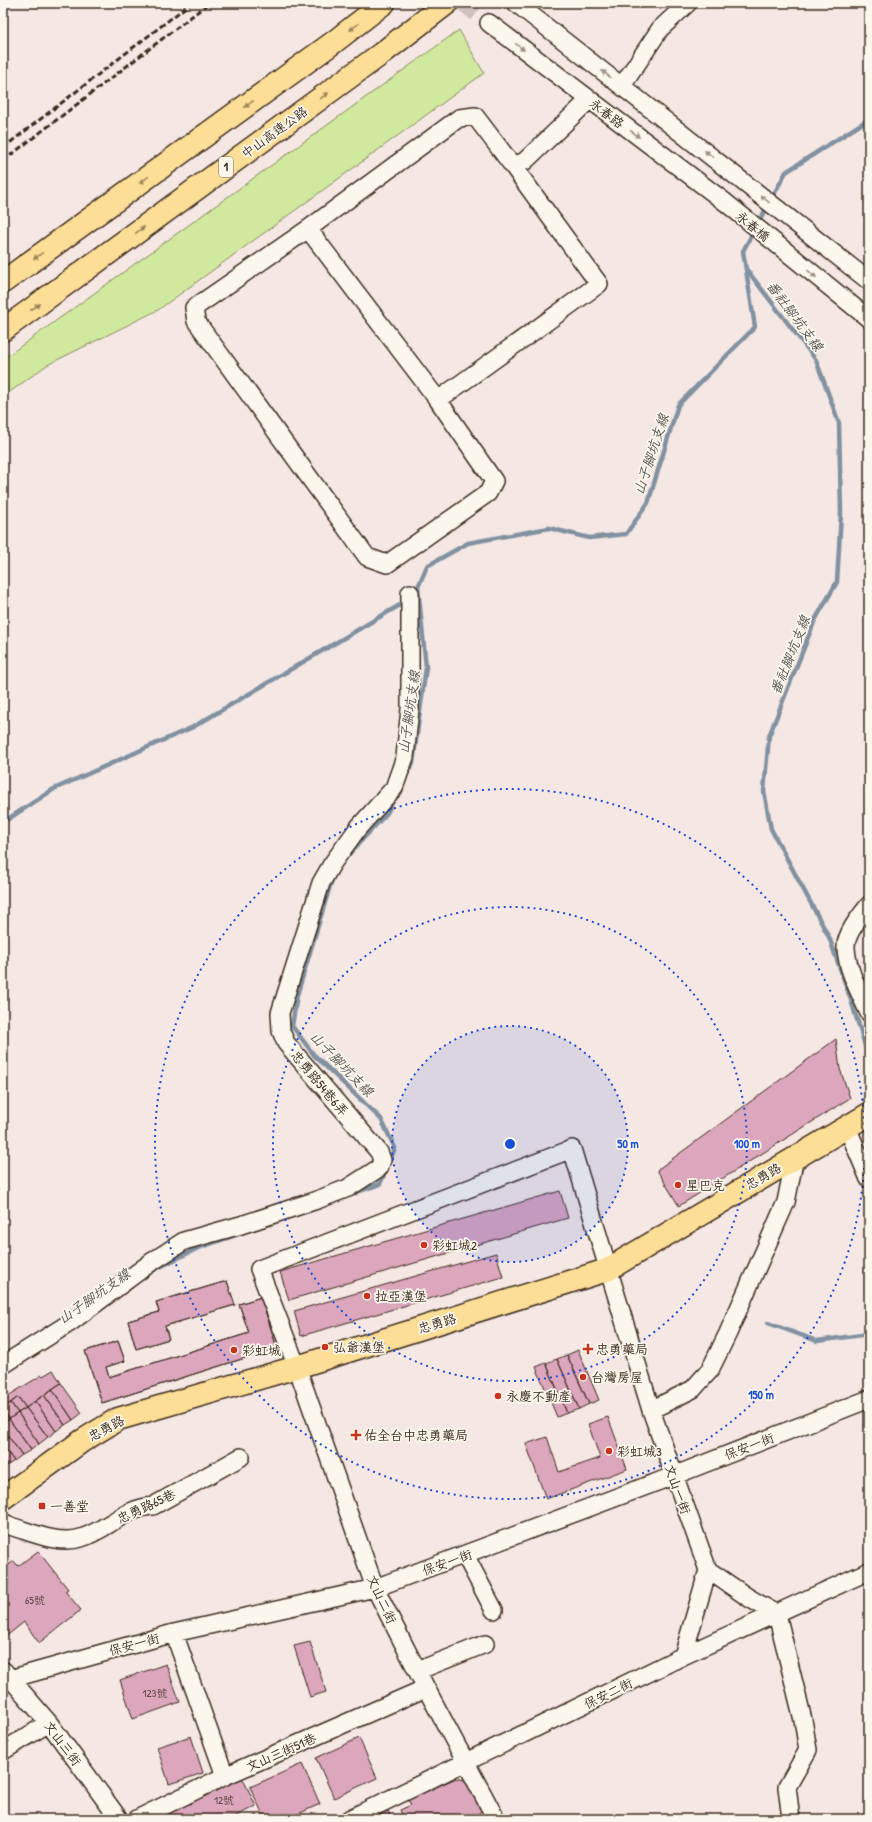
<svg xmlns="http://www.w3.org/2000/svg" width="872" height="1822" font-family="'Patrick Hand','LXGW WenKai TC',sans-serif">
<style>
.green{fill:#d1e99e;stroke:#868a5e}
.lines{fill:none;stroke-linecap:round;stroke-linejoin:round}
.stream{stroke:#8191a1;stroke-width:4.5}
.building{fill:#dca6bd;stroke:#3b2a1e}
.minor-tunnel{stroke:#d0c1bc;stroke-width:17;stroke-dasharray:17 8;stroke-linecap:butt}
.minor-casing{stroke:#3b2a1e;stroke-width:20}
.major-casing{stroke:#3b2a1e;stroke-width:25}
.highway-casing{stroke:#3b2a1e;stroke-width:25}
.minor{stroke:#fbf7ec;stroke-width:17}
.major{stroke:#fcde96;stroke-width:22}
.highway{stroke:#fcde96;stroke-width:22}
.rail{stroke:#3b2a1e;stroke-width:3;stroke-dasharray:6 3;stroke-linecap:butt}
.oneway{fill:#9c845a}
.oneway2{fill:#9b9085}
.ring{fill:none;stroke:#1d4ed8;stroke-width:2;stroke-dasharray:2 4}
.poi-dot{fill:#c8321e;stroke:#fbf7ec;stroke-width:1.5}
.labels{text-anchor:middle;stroke-width:3.5;stroke-linejoin:round;paint-order:stroke}
.number-label{font-size:11px;fill:#634946}
.shield{fill:#fbf7ec;stroke:#75685c;stroke-width:1}
.shield-label{font-size:12px;font-weight:bold;fill:#3b2a1e}
.street-label{font-size:13px;fill:#3b2a1e;stroke:#fbf7ec}
.poi-label{font-size:13px;fill:#3b2a1e;stroke:#fbf7ec;text-anchor:start}
.water-label{font-size:14px;font-style:italic;fill:#585555;stroke:#fbf7ec}
.centre{fill:#1d4ed8;stroke:#fbf7ec;stroke-width:2}
.ring-label{font-size:12px;text-anchor:middle;font-weight:bold;fill:#1d4ed8;stroke:#fbf7ec;stroke-width:3.5;stroke-linejoin:round;paint-order:stroke}
</style>
<rect width="100%" height="100%" fill="#f5e7e3"/>
<filter id="ink" filterUnits="userSpaceOnUse"><feTurbulence type="fractalNoise" baseFrequency=".025" numOctaves="2"/><feDisplacementMap in="SourceGraphic" scale="8" xChannelSelector="R" yChannelSelector="G"/><feConvolveMatrix kernelMatrix="1 2 1 2 8 2 1 2 1" color-interpolation-filters="sRGB"/></filter>
<g filter="url(#ink)">
<!-- green -->
<path class="green" d="M459 30 484 73 158 310 47 365 3 397V359Z"/>
<g class="lines">
<!-- stream -->
<path class="stream" d="M747 270 816 360 839 423 841 513 837 582 815 620 769 736 764 791 771 829 829 937 851 1000 869 1058
M406 776 413 763 426 667 418 587 427 566 468 543 549 528 589 538 626 534 648 503 678 405 755 327 743 251 786 172 869 119
M3 817 8 819 54 789 193 727 405 602
M347 856 387 813 394 799
M333 876 297 995 292 1026 314 1055 381 1119 395 1148 380 1184 351 1194
M152 1271 196 1249 239 1234
M768 1323 817 1341 869 1334"/>
</g>
<!-- building -->
<path class="building" d="M836 1039 840 1069 850 1098 679 1206 657 1170Z
M560 1191 568 1218 289 1300 280 1272Z
M496 1253 503 1277 301 1336 294 1311Z
M227 1281 235 1305 165 1326 169 1339 136 1349 128 1321 159 1312 156 1302Z
M227 1281 235 1305 165 1326 169 1339 136 1349 128 1321 159 1312 156 1302Z
M261 1297 277 1348 102 1403 85 1351 118 1341 125 1361 106 1367 109 1377 249 1333 239 1304Z
M261 1297 277 1348 102 1403 85 1351 118 1341 125 1361 106 1367 109 1377 249 1333 239 1304Z
M578 1350 599 1400 589 1404 567 1355Z
M567 1355 589 1404 579 1409 557 1359Z
M557 1359 579 1409 567 1413 546 1363Z
M546 1363 567 1413 557 1417 536 1367Z
M53 1370 61 1383 26 1408 18 1397 3 1408V1399L42 1375 43 1376Z
M61 1383 82 1413 73 1420 52 1389Z
M52 1389 73 1420 65 1425 44 1395Z
M44 1395 65 1425 56 1431 35 1401Z
M18 1397 26 1408 18 1413 11 1403Z
M35 1401 56 1431 48 1437 26 1408Z
M11 1403 18 1413 9 1419 3 1408Z
M26 1408 48 1437 39 1444 18 1413Z
M3 1410 9 1419 3 1424Z
M18 1413 39 1444 31 1450 9 1419Z
M608 1417 627 1469 546 1499 526 1444 547 1437 559 1472 600 1458 588 1424Z
M9 1419 31 1450 22 1455 3 1429V1424Z
M3 1429 22 1455 14 1461 3 1446Z
M3 1446 14 1461 5 1467 3 1464Z
M38 1551 68 1589 65 1591 81 1610 39 1643 24 1622 4 1638 3 1636V1569L14 1561 18 1566Z
M310 1642 326 1692 310 1697 294 1646Z
M166 1664 180 1702 133 1719 120 1680Z
M191 1736 203 1773 169 1784 157 1747Z
M359 1738 377 1778 334 1798 316 1758Z
M302 1764 320 1804 287 1819H265L250 1787Z
M242 1777 256 1806 230 1819H171L168 1813Z
M456 1778 469 1781 484 1808 478 1814 481 1819H404L400 1810 411 1805 408 1800Z
M388 1811 392 1819H377L376 1817Z
M257 1815 259 1819H248Z"/>
<g class="lines">
<!-- minor-tunnel -->
<path class="minor-tunnel" d="M463 3 489 23"/>
<defs>
<path id="minor" d="M516 3 869 281
M489 23 725 202 869 319
M622 86 660 29 688 3
M513 166 475 116 459 118 308 229 194 308 196 321 367 557 387 564 488 493 494 481 438 400 599 284 513 166 525 161 589 100
M308 229 438 400
M869 905C861 915 845 934 846 948 847 970 860 993 869 1013
M847 1127 869 1179
M3 1365 71 1322 150 1263 184 1241 241 1225 317 1200 348 1188 379 1168 382 1160 379 1152 286 1043 281 1031 280 1013 321 883 332 864 358 828 394 788 405 757 410 709V593
M651 1410 693 1389 710 1370 728 1333 786 1202 795 1157
M3 1522 10 1526C31 1532 58 1545 81 1538 107 1530 124 1508 153 1506L241 1457
M465 1555 494 1610
M708 1570 749 1598 777 1614 803 1720 808 1750 787 1787 791 1819
M174 1633 225 1776
M683 1656 708 1570
M4 1671 49 1723 119 1819
M417 1671 485 1644
M10 1679 174 1633 375 1588 673 1476 869 1399
M3 1751 49 1723
M137 1819 225 1776 426 1688
M349 1819 683 1656 869 1571
M496 1819 426 1688 375 1588 297 1367 259 1269 572 1149 651 1410 708 1570"/>
<path id="major" d="M3 1498 82 1441 118 1419 297 1367 607 1270 869 1114"/>
<path id="highway" d="M3 282 334 42 384 3
M3 330 381 54 447 3"/>
</defs>
<!-- minor casing -->
<use href="#minor" class="minor-casing"/>
<!-- major casing -->
<use href="#major" class="major-casing"/>
<!-- highway casing -->
<use href="#highway" class="highway-casing"/>
<!-- minor -->
<use href="#minor" class="minor"/>
<!-- major -->
<use href="#major" class="major"/>
<!-- highway -->
<use href="#highway" class="highway"/>
<!-- rail -->
<path class="rail" d="M3 148 191 3
M3 161 209 3"/>
</g>
<!-- one-way arrows -->
<defs><path id="oneway-solid" d="M-6-.8H1V-3.2L6.5 0L1 3.2V.8H-6Z"/></defs>
<g class="oneway">
<use href="#oneway-solid" transform="translate(354 27) rotate(142)"/>
<use href="#oneway-solid" transform="translate(324 96) rotate(-36)"/>
<use href="#oneway-solid" transform="translate(249 104) rotate(144)"/>
<use href="#oneway-solid" transform="translate(144 180) rotate(144)"/>
<use href="#oneway-solid" transform="translate(140 230) rotate(-36)"/>
<use href="#oneway-solid" transform="translate(38 256) rotate(144)"/>
<use href="#oneway-solid" transform="translate(35 307) rotate(-36)"/>
</g>
<g class="oneway2">
<use href="#oneway-solid" transform="translate(520 47) rotate(37)"/>
<use href="#oneway-solid" transform="translate(606 74) rotate(-142)"/>
<use href="#oneway-solid" transform="translate(635 134) rotate(37)"/>
<use href="#oneway-solid" transform="translate(709 154) rotate(-142)"/>
<use href="#oneway-solid" transform="translate(765 199) rotate(-141)"/>
<use href="#oneway-solid" transform="translate(812 274) rotate(39)"/>
</g>
</g>
<!-- distance rings -->
<circle cx="510" cy="1144" r="118" fill="#1d4ed8" fill-opacity=".12"/>
<g class="ring">
<circle cx="510" cy="1144" r="118"/>
<circle cx="510" cy="1144" r="237"/>
<circle cx="510" cy="1144" r="355"/>
</g>
<!-- markers -->
<g class="poi-dot">
<circle cx="678" cy="1185" r="4"/>
<circle cx="424" cy="1245" r="4"/>
<circle cx="367" cy="1296" r="4"/>
<circle cx="325" cy="1347" r="4"/>
<path d="M586 1343h4v4h4v4h-4v4h-4v-4h-4v-4h4z"/>
<circle cx="234" cy="1350" r="4"/>
<circle cx="583" cy="1377" r="4"/>
<circle cx="498" cy="1396" r="4"/>
<path d="M354 1429h4v4h4v4h-4v4h-4v-4h-4v-4h4z"/>
<circle cx="609" cy="1451" r="4"/>
<rect x="38" y="1502" width="8" height="8" rx="2"/>
</g>
<g class="labels">
<!-- number labels -->
<g class="number-label">
<text x="35" y="1604">65號</text>
<text x="155" y="1697">123號</text>
<text x="224" y="1804">12號</text>
</g>
<!-- shield labels -->
<rect class="shield" x="219" y="157" width="14" height="20" rx="3"/>
<g class="shield-label">
<text x="226" y="171">1</text>
</g>
<!-- street labels -->
<g class="street-label">
<text transform="translate(607 113) rotate(37)" y="5">永春路</text>
<text transform="translate(274 132) rotate(-36)" y="5">中山高速公路</text>
<text transform="translate(753 226) rotate(39)" y="5">永春橋</text>
<text transform="translate(320 1083) rotate(50)" y="5">忠勇路54巷6弄</text>
<text transform="translate(763 1176) rotate(-31)" y="5">忠勇路</text>
<text transform="translate(437 1323) rotate(-17)" y="5">忠勇路</text>
<text transform="translate(106 1428) rotate(-28)" y="5">忠勇路</text>
<text transform="translate(749 1446) rotate(-21)" y="5">保安一街</text>
<text transform="translate(678 1489) rotate(70)" y="5">文山一街</text>
<text transform="translate(146 1506) rotate(-25)" y="5">忠勇路65巷</text>
<text transform="translate(447 1562) rotate(-20)" y="5">保安一街</text>
<text transform="translate(382 1599) rotate(65)" y="5">文山二街</text>
<text transform="translate(134 1644) rotate(-15)" y="5">保安一街</text>
<text transform="translate(608 1693) rotate(-26)" y="5">保安二街</text>
<text transform="translate(63 1743) rotate(53)" y="5">文山三街</text>
<text transform="translate(281 1752) rotate(-24)" y="5">文山三街51巷</text>
</g>
<!-- poi labels -->
<g class="poi-label">
<text x="686" y="1190">星巴克</text>
<text x="432" y="1250">彩虹城2</text>
<text x="375" y="1301">拉亞漢堡</text>
<text x="333" y="1352">弘爺漢堡</text>
<text x="596" y="1354">忠勇藥局</text>
<text x="242" y="1355">彩虹城</text>
<text x="591" y="1382">台灣房屋</text>
<text x="506" y="1401">永慶不動產</text>
<text x="364" y="1440">佑全台中忠勇藥局</text>
<text x="617" y="1456">彩虹城3</text>
<text x="50" y="1511">一善堂</text>
</g>
<!-- water labels -->
<g class="water-label">
<text transform="translate(795 316) rotate(53)" y="5">番社腳坑支線</text>
<text transform="translate(651 454) rotate(-72)" y="5">山子腳坑支線</text>
<text transform="translate(790 655) rotate(-68)" y="5">番社腳坑支線</text>
<text transform="translate(409 712) rotate(-82)" y="5">山子腳坑支線</text>
<text transform="translate(342 1064) rotate(46)" y="5">山子腳坑支線</text>
<text transform="translate(94 1296) rotate(-35)" y="5">山子腳坑支線</text>
</g>
</g>
<circle cx="510" cy="1144" r="6" class="centre"/>
<g class="ring-label">
<text x="628" y="1148">50 m</text>
<text x="747" y="1148">100 m</text>
<text x="761" y="1399">150 m</text>
</g>
<!-- margin -->
<rect width="872" height="1822" fill="none" stroke="#fbf7ec" stroke-width="16"/>
<rect x="8" y="8" width="856" height="1806" fill="none" stroke="#3b2a1e" stroke-width="1.5" filter="url(#ink)"/>
</svg>
